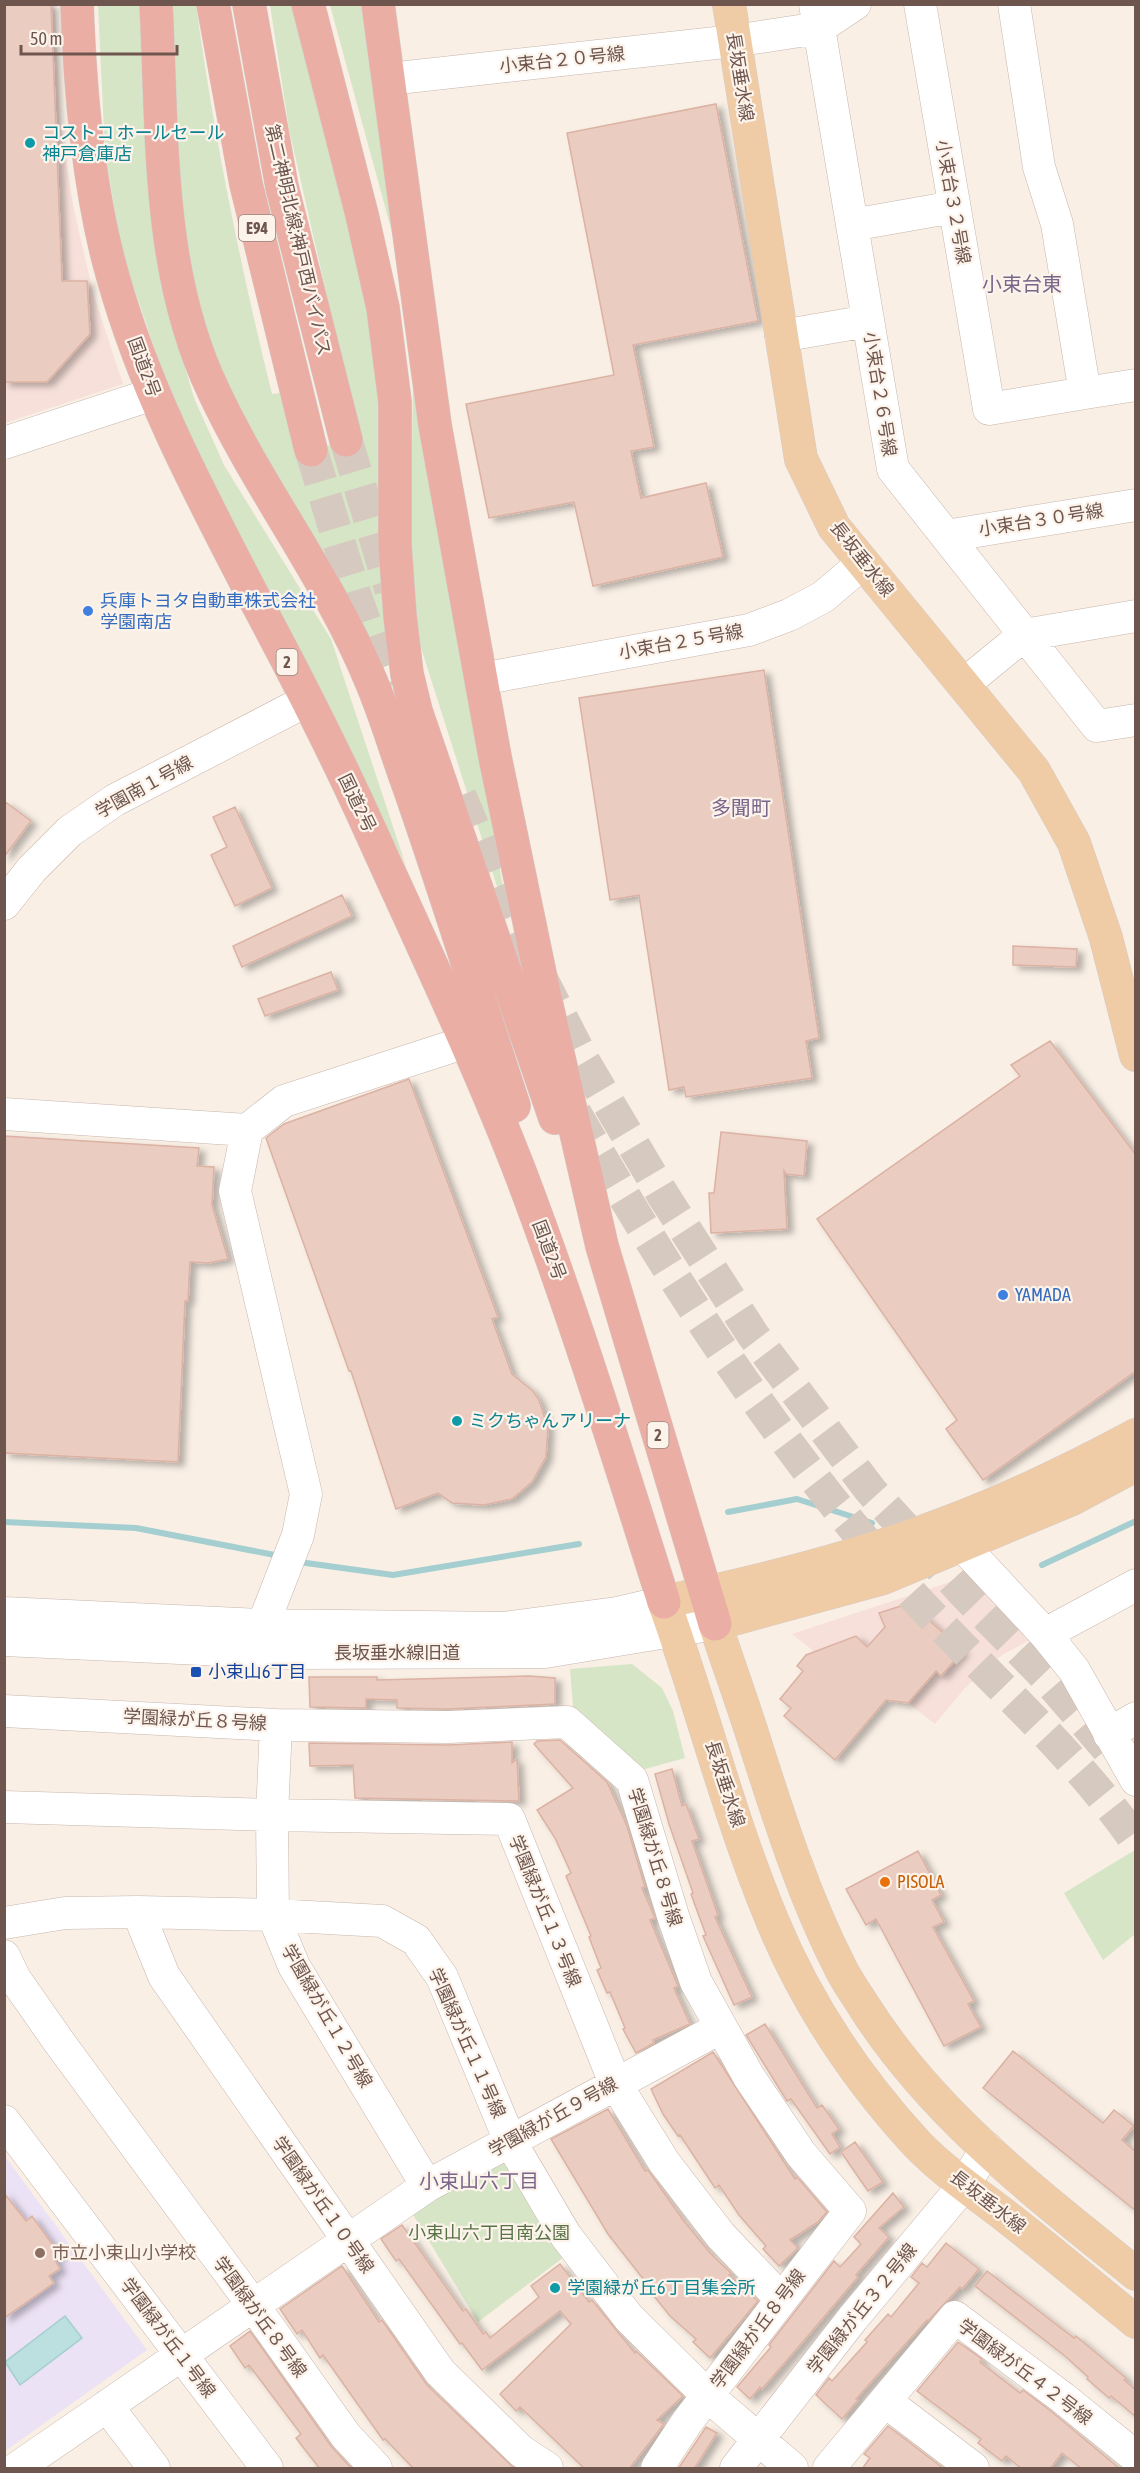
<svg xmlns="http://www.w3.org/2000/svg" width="1140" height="2473" font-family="'Asap Condensed','Noto Sans JP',sans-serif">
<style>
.commercial{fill:#f8e0da}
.education{fill:#ece2f5}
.green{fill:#d6e5c6}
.water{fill:#bcdfe0;stroke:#a4ced0;stroke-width:1.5}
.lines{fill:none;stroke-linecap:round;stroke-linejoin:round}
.stream{stroke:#a4ced0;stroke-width:6}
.building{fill:#ebccc0;stroke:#dbb2a3;stroke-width:1.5;filter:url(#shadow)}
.highway-tunnel{stroke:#d6c9bf;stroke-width:33;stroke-dasharray:33 16;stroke-linecap:butt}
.minor-casing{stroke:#c8b6ad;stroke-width:33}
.major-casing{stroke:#d4ccca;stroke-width:34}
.highway-casing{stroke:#d4ccca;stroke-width:34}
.minor{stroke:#fff;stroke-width:32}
.major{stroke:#f0cca6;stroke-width:33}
.highway{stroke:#ebaea4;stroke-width:33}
.culture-dot{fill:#0f9aa8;stroke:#fcf3eb;stroke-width:2}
.shop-dot{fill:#3f7fe0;stroke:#fcf3eb;stroke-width:2}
.transit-dot{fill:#1a4fb4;stroke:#fcf3eb;stroke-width:2}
.food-dot{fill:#e8710a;stroke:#fcf3eb;stroke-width:2}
.education-dot{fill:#8d6e63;stroke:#fcf3eb;stroke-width:2}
.labels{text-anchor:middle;stroke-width:4.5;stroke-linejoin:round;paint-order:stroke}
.shield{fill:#fcf3eb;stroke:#99857d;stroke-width:1.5}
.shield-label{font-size:16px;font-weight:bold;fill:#6e564e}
.street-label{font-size:18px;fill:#6e564e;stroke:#fcf3eb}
.culture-label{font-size:18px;fill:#0d838f;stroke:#fcf3eb;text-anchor:start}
.shop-label{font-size:18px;fill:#366cbe;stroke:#fcf3eb;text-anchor:start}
.transit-label{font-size:18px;fill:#164399;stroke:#fcf3eb;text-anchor:start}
.food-label{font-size:18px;fill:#c56008;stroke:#fcf3eb;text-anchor:start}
.park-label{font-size:18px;fill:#597347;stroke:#fcf3eb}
.education-label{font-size:18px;fill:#785e54;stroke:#fcf3eb;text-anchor:start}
.neighbourhood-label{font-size:20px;fill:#7a668b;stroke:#fcf3eb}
</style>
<defs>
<filter id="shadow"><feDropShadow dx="6" dy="4" stdDeviation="3" flood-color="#0004"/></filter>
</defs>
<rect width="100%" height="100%" fill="#f9efe5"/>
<!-- commercial -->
<path class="commercial" d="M4 5H55L60 122 73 205 93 293 123 384 5 423Z
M956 1580H973L1030 1640 1002 1655 965 1688 935 1724 908 1703 892 1701 849 1663 835 1668 792 1634Z"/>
<!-- education -->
<path class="education" d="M4 2155 147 2350 5 2451H4Z"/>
<!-- green -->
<path class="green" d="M98 5H143L165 300 194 398 224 465 331 639 406 866 177 414 121 250 105 151Z
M171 5H196C214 136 240 265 272 394L280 393 298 454 359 437 289 129 270 5H297L378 345 391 646 372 653 287 506 210 350 182 232Z
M330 5H366L508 921 415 629 410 595 413 374 396 247Z
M632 1664 662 1688 673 1711 685 1758 634 1772 574 1718 570 1669Z
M1135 1850V1934L1103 1960 1064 1893Z
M495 2162 517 2168 564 2257 478 2322 412 2213Z"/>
<!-- water -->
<path class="water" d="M65 2316 82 2338 20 2385 5 2362Z"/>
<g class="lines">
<!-- stream -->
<path class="stream" d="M728 1512 797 1499 872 1523
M4 1522 136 1528 280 1556
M299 1562 393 1575 579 1544
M1042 1565 1136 1521"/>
</g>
<!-- building -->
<path class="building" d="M4 4H51L62 281H87L90 334 47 382H4Z
M716 104 758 321 633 345 654 447 631 451 641 498 706 483 723 557 593 586 574 502 489 518 466 404 614 375 567 133Z
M764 670 819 1038 806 1041 812 1078 686 1097 684 1087 669 1090 639 895 610 900 579 698Z
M4 801 31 821 4 857Z
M235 807 272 888 235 906 211 855 227 847 213 817Z
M342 895 352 916 242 967 233 946Z
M1013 946 1077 949 1076 967 1013 965Z
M331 972 338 990 265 1016 258 999Z
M1050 1041 1136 1155V1371L983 1480 946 1429 957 1420 817 1219 1020 1076 1011 1065Z
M409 1079 498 1317 492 1319 512 1374 533 1391 539 1400 548 1428 546 1457 532 1482 512 1499 484 1505 452 1503 438 1493 396 1509 351 1371H349L266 1138 284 1124Z
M721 1132 807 1141 804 1176 786 1174 784 1171 787 1229 711 1233 709 1193H714Z
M4 1136 199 1148 197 1166 214 1167 212 1205 228 1259 208 1263 190 1262 188 1301H185L178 1462 4 1453Z
M910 1603 963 1651 941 1676 936 1671 908 1703 886 1700 835 1760 784 1716 791 1708 780 1699 803 1671 797 1666 806 1655 856 1636 867 1647 885 1627 879 1613Z
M529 1676 555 1678V1704L448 1709 397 1708V1700L366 1699V1708L310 1707 309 1677H377V1680Z
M560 1740 607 1782 627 1826 645 1887 642 1888 655 1918 650 1920 678 1986 674 1988 690 2024 653 2040 654 2043 636 2053 623 2029 625 2028 610 1992 607 1993 597 1970 601 1968 589 1937 591 1936 566 1876 571 1873 555 1838 537 1810 573 1788 534 1744 537 1741Z
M512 1742V1763L517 1759 519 1801 355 1798 353 1765 310 1766 309 1743 448 1745Z
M672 1769 682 1806 686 1804 699 1839 692 1841 718 1915 715 1917 752 1997 734 2005 703 1936 706 1935 691 1894 693 1893 669 1824 655 1774Z
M918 1851 941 1895 932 1900 944 1922 933 1927 974 2001 968 2004 981 2027 944 2046 876 1919 866 1925 846 1889Z
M765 2024 817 2108 822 2105 839 2129 832 2134 840 2147 830 2154 791 2099 787 2101 746 2035Z
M1013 2051 1103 2123 1114 2110 1134 2126 1122 2140 1136 2152V2211L983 2088Z
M713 2052 795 2179 797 2177 827 2212 818 2222 790 2240 798 2248 779 2266 763 2249 766 2246 739 2215 719 2185 715 2188 680 2135 678 2136 663 2114 651 2089Z
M608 2109 645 2171 648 2170 683 2220 711 2254 731 2273 729 2275 758 2301 710 2358 693 2342 696 2339 670 2316 646 2286 648 2285 608 2234 551 2139Z
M855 2142 883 2182 868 2191 841 2152Z
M4 2193 26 2221 32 2216 60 2255 54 2258 60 2269 49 2276 54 2283 4 2318Z
M893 2193 904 2207 879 2228 889 2237 856 2275 858 2277 801 2344 762 2389 760 2387 750 2399 737 2387 771 2347 769 2345 834 2261 840 2267 861 2244 854 2237Z
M402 2225 463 2311 466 2309 483 2334 486 2332 490 2338 539 2297 531 2286 560 2264 589 2302 592 2300 635 2353 636 2351 683 2396 657 2420 664 2424 629 2469H585L520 2407 516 2411 500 2394 571 2324 560 2311 482 2370 462 2343 460 2344 399 2259 396 2261 381 2239Z
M946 2243 979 2269 962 2289 960 2287 928 2321 927 2320 856 2399 858 2400 842 2419 816 2395 829 2378 832 2381 867 2342 865 2340 888 2314 891 2317 919 2283 911 2277 922 2263 927 2267Z
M342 2266 379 2322 382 2320 427 2385 515 2469H414L385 2439 383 2440 323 2355 320 2358 302 2330 297 2334 280 2309Z
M987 2271 1074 2338 1076 2336 1126 2378 1124 2380 1136 2390V2417L1111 2396 1109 2398 1087 2379 1088 2377 1065 2356 975 2286Z
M250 2331 331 2446 352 2469H320L296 2438 301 2434 249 2365 245 2368 230 2346Z
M958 2342 982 2359 980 2362 1020 2393 1023 2390 1052 2412 1120 2469H1082L1062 2453 1050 2469H1022L1006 2456 1002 2461 978 2443 981 2439 917 2391Z
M888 2426 944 2469H862L870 2458 864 2454Z
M706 2427 717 2433 694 2469H678Z"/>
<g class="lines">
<!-- highway-tunnel -->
<path class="highway-tunnel" d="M346 440 391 590
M311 450 355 595 388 687
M460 796 519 935 584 1062 663 1195 753 1335 871 1491 963 1592 1044 1675 1113 1755
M575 1113C671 1279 776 1444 905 1587 982 1672 1070 1747 1136 1841"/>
<defs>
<path id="minor" d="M815 4 893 469 1097 726 1136 720
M920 4 989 409 1085 393
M1014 4 1039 167 1057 224 1085 393 1136 385
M389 79 734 41 819 28 855 4
M852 225 954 207
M781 336 868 321
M4 443 153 394
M946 536 1136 505
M481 679 749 630 789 615 823 597 863 563
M963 685 1024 635 1136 616
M4 904 32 869 70 831 115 800 306 701
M4 1114 247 1130 284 1101 466 1042
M247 1130 235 1191 306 1494 298 1535 263 1625
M963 1546 1045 1634 1074 1670 1136 1780
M4 1613 263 1625 504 1628 617 1613 664 1602
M1045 1634 1136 1585
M4 1640 289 1653 545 1652 715 1624
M4 1711 276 1725 448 1727 567 1722 632 1780 673 1916 696 1982 749 2077 801 2154 850 2211 687 2422 657 2468
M276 1725 272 1815 273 1915 294 1966 427 2186
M1109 1734 1136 1718
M4 1807 272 1815 509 1819 615 2083 664 2162 721 2236 781 2299
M138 1912 164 1976 440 2372 521 2451 547 2468
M4 1923 65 1913 138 1912 273 1915 382 1921 416 1940 442 1977 510 2141 566 2236 629 2318 708 2396 792 2468
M4 1956 15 1979 59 2042 253 2305 346 2436 376 2468
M4 2121 267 2468
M885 2401 973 2468
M107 2406 154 2468
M17 2468 427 2186 720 2028
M736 2468 853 2318 964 2185 987 2148
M829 2468 955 2317 1063 2398 1136 2457"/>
<path id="major" d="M729 4 801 459 834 527 1034 771 1074 843 1106 938 1136 1055
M1136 1435C1073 1469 1008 1500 941 1525 852 1559 757 1582 664 1602 702 1707 729 1817 772 1920 806 2002 857 2079 917 2144 945 2173 980 2196 1012 2221 1054 2254 1094 2288 1136 2322
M1136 1465 1072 1499 883 1578 715 1624C729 1666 744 1707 757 1749 781 1824 805 1899 841 1969 848 1983 857 1995 865 2008 934 2116 1037 2194 1136 2274"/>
<path id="highway" d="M77 4C80 91 89 194 113 277 144 388 198 490 251 592 293 670 334 750 370 830 422 945 477 1060 522 1177 575 1317 619 1460 664 1602
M156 4C163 134 156 272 214 392 261 492 329 579 371 681 386 716 396 752 409 787 446 893 479 1000 514 1106
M213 4 246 184 311 450
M249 4 282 187 346 440
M308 4 362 215 383 308 395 402V546L400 616 407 674 416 711 555 1118
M378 4 435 425 495 757 544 993 602 1246 715 1624"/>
</defs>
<!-- minor casing -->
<use href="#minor" class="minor-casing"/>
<!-- major casing -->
<use href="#major" class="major-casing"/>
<!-- highway casing -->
<use href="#highway" class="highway-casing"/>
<!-- minor -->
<use href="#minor" class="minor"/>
<!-- major -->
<use href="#major" class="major"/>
<!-- highway -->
<use href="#highway" class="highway"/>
</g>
<!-- markers -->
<g class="culture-dot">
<circle cx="30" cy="143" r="6"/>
<circle cx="457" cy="1421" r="6"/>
<circle cx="555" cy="2288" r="6"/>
</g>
<g class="shop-dot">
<circle cx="88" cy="611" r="6"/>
<circle cx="1003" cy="1295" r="6"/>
</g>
<rect class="transit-dot" x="190" y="1666" width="12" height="12" rx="3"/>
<circle class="food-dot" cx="885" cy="1882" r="6"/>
<circle class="education-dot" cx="40" cy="2253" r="6"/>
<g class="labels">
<!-- shield labels -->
<g class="shield">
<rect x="239" y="215" width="36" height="26" rx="4.5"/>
<rect x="276.5" y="649" width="21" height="26" rx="4.5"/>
<rect x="647.5" y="1422" width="21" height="26" rx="4.5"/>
</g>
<g class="shield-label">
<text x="257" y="234">E94</text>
<text x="287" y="668">2</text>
<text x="658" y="1441">2</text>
</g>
<!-- street labels -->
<g class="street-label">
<text transform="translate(562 60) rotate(-6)" y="6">小束台２０号線</text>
<text transform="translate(740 77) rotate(81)" y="6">長坂垂水線</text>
<text transform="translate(953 202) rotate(80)" y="6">小束台３２号線</text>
<text transform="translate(298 240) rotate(77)" y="6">第二神明北線;神戸西バイパス</text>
<text transform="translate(144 367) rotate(70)" y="6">国道2号</text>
<text transform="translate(880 394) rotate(81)" y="6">小束台２６号線</text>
<text transform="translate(1041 520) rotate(-9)" y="6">小束台３０号線</text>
<text transform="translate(862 559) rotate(52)" y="6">長坂垂水線</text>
<text transform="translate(681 642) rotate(-10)" y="6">小束台２５号線</text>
<text transform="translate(144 787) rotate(-29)" y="6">学園南１号線</text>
<text transform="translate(357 803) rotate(64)" y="6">国道2号</text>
<text transform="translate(549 1250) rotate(69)" y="6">国道2号</text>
<text x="397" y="1659">長坂垂水線旧道</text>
<text transform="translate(195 1720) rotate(3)" y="6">学園緑が丘８号線</text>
<text transform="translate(725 1784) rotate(72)" y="6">長坂垂水線</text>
<text transform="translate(655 1857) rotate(73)" y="6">学園緑が丘８号線</text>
<text transform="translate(545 1911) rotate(68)" y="6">学園緑が丘１３号線</text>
<text transform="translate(327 2016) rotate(60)" y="6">学園緑が丘１２号線</text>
<text transform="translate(467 2043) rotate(66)" y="6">学園緑が丘１１号線</text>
<text transform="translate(553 2117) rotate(-29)" y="6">学園緑が丘９号線</text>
<text transform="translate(988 2202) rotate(38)" y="6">長坂垂水線</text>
<text transform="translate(323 2205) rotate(55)" y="6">学園緑が丘１０号線</text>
<text transform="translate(862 2309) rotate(-51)" y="6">学園緑が丘３２号線</text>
<text transform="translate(260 2317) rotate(54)" y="6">学園緑が丘８号線</text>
<text transform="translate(758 2329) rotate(-53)" y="6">学園緑が丘８号線</text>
<text transform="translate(168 2338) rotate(53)" y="6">学園緑が丘１号線</text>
<text transform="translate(1025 2372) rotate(37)" y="6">学園緑が丘４２号線</text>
</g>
<!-- culture labels -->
<g class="culture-label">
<text x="42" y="139">コストコ ホールセール<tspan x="42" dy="21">神戸倉庫店</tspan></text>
<text x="469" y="1427">ミクちゃんアリーナ</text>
<text x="567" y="2294">学園緑が丘6丁目集会所</text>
</g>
<!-- shop labels -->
<g class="shop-label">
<text x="100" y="607">兵庫トヨタ自動車株式会社<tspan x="100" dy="21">学園南店</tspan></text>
<text x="1015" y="1301">YAMADA</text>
</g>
<!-- transit labels -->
<g class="transit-label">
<text x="208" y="1678">小束山6丁目</text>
</g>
<!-- food labels -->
<g class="food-label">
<text x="897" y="1888">PISOLA</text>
</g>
<!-- park labels -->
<g class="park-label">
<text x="489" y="2239">小束山六丁目南公園</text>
</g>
<!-- education labels -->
<g class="education-label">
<text x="52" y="2259">市立小束山小学校</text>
</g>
<!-- neighbourhood labels -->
<g class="neighbourhood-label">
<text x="1022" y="291">小束台東</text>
<text x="741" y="815">多聞町</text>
<text x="479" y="2188">小束山六丁目</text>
</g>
</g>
<!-- border -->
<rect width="1140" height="2473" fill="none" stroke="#6e564e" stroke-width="12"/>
<!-- scale -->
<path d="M21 45v9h156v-9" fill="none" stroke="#6e564e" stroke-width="3"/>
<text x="30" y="45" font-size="18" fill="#6e564e" stroke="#fcf3eb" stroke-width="4.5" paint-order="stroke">50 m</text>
</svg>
